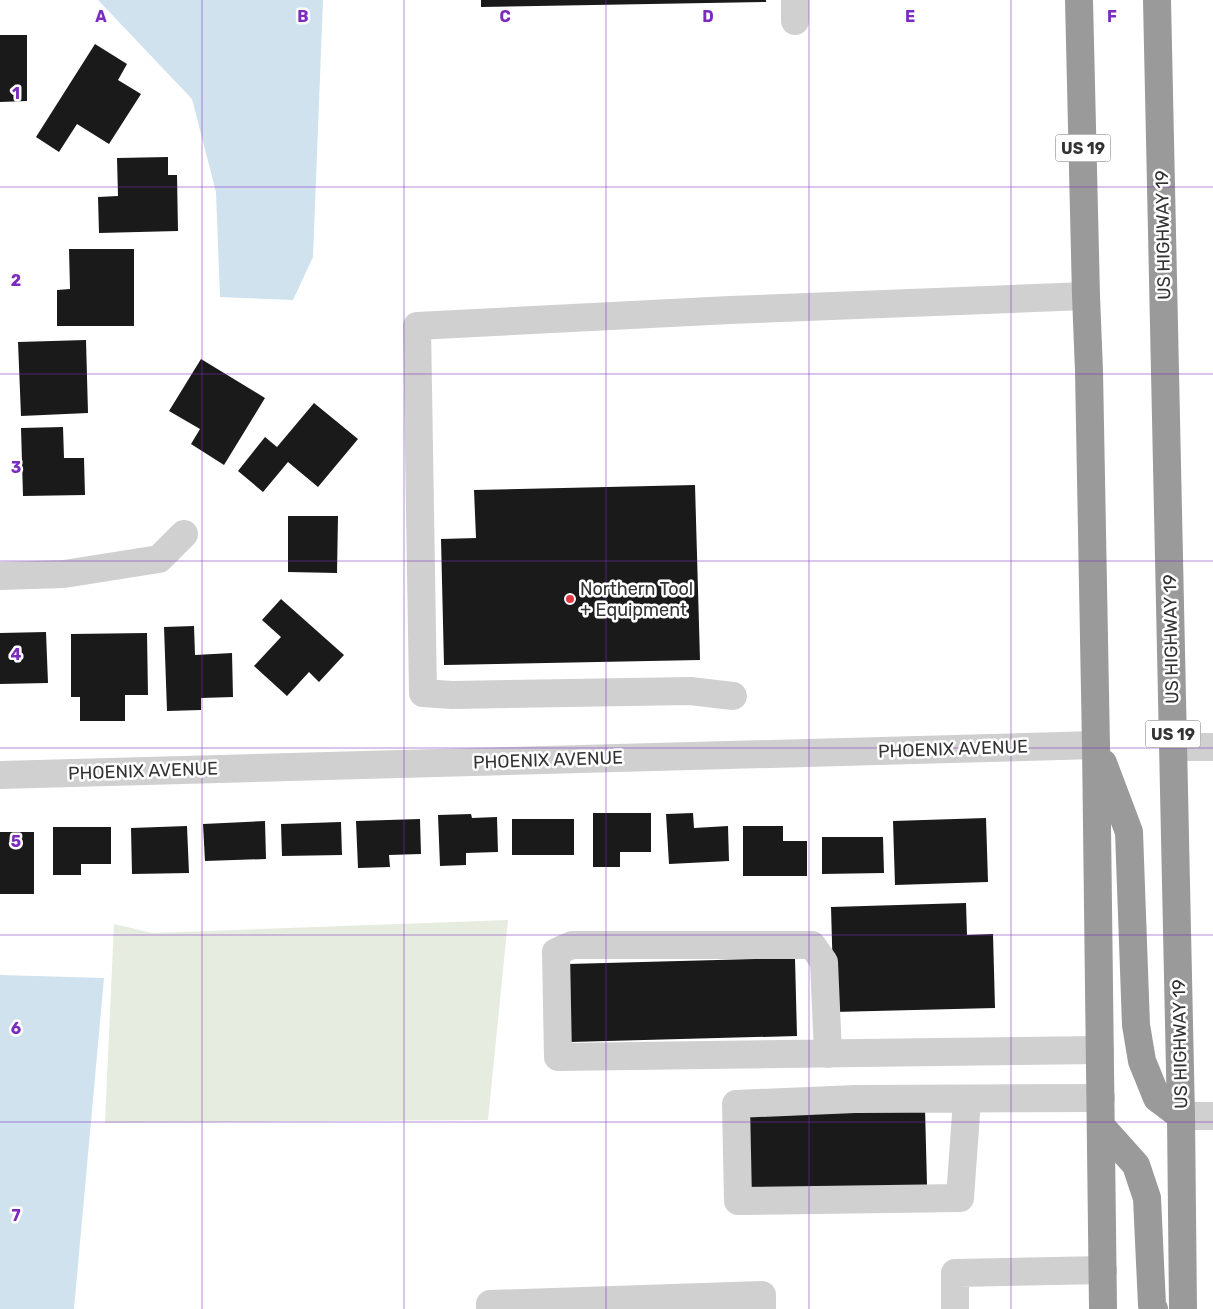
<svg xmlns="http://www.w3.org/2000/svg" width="1213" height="1309" font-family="Rubik,sans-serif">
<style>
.green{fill:#e6ecdf}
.water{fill:#cfe2ee}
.building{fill:#1a1a1a}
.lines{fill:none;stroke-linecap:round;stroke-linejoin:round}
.minor{stroke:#d0d0d0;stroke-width:28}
.highway{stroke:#9a9a9a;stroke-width:28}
.grid{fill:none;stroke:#7b2cbf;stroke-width:1;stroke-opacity:0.55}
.poi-dot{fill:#e63946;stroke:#fff;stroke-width:2}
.labels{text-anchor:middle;stroke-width:5;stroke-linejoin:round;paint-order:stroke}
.shield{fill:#fff;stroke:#707070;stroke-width:1}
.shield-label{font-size:16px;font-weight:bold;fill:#333}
.street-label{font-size:18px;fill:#333;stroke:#fff}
.poi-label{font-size:18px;fill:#333;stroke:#fff;text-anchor:start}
.grid-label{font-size:16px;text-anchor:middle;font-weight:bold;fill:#7b2cbf;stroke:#fff;stroke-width:5;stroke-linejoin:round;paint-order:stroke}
</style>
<rect width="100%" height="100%" fill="#fff"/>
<!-- green -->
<path class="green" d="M508 920 488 1120 105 1123 114 924 152 933Z"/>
<!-- water -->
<path class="water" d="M98 0H323L313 257 293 300 220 297 216 192 192 99Z
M0 975 104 978 74 1309H0Z"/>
<!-- building -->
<path class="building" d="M481 0H766V2L481 7Z
M0 35H27V101L0 102Z
M95 44 127 64 118 80 141 94 109 144 77 124 59 152 36 137Z
M168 157V175H177L178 231 99 233 98 197 118 196 117 158Z
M69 249H134V326H57V290L70 289Z
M86 340 88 413 21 416 18 342Z
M201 359 265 398 224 465 191 444 200 429 169 411Z
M314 403 358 439 318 487 288 462 263 492 238 471 265 437 277 447Z
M63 427 64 458H84L85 495 23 496 21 428Z
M695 485 700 660 444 665 441 539 476 538 474 490Z
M288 516H338L337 573 288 572Z
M281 599 344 655 319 682 309 672 287 696 254 666 281 637 262 620Z
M194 626 195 655 232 653 233 697 201 698V710L167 711 164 627Z
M46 632 48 683 0 684V633Z
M147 633 148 695H125V721H80V697H71V634Z
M593 813H651V852H620V867H593Z
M693 813 694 828 728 826 729 861 669 864 666 814Z
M471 814 472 818 497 817 498 852 466 853V865L440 866 438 815Z
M986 818 988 882 895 885 893 821Z
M420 819 421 854 389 855 390 867 358 868 356 821Z
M512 819H574V855H512Z
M265 821 266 859 205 861 203 824Z
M341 822 342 855 282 856 281 824Z
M187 826 189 873 132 874 131 828Z
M743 826H783V841H807V876H743Z
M53 827H111V864H81V875H53Z
M0 832H34V894H0Z
M822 837H883L884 873 822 874Z
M966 903 967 935 993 934 995 1008 834 1012 831 907Z
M795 958 797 1036 570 1042 568 964Z
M925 1108 927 1185 750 1190 749 1113Z"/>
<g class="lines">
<!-- minor -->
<path class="minor" d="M795 0V21
M0 576 64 574 159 559 184 534
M733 696 690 691 452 695 423 693 417 326 730 310 1086 296
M1174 747H1213
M0 775 1096 745
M828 1054 824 962 812 945H572L556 952 558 1057 1100 1050
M967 1100 960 1198 738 1201 736 1104 855 1099 1101 1098
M1181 1116H1213
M490 1309V1304L762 1295V1309
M955 1309V1273L1103 1270"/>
<!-- highway -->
<path class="highway" d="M1079 0 1086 296 1089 371 1096 745 1103 1309
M1157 0 1181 1116 1183 1309
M1103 763 1129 832 1136 1025 1142 1061 1157 1098 1181 1116
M1101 1126 1136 1165 1147 1198 1152 1305 1154 1309"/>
</g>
<!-- grid -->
<path class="grid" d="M202 0V1309M404 0V1309M606 0V1309M809 0V1309M1011 0V1309M0 187H1213M0 374H1213M0 561H1213M0 748H1213M0 935H1213M0 1122H1213"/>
<!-- markers -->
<circle class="poi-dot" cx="570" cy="599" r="5"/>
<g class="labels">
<!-- shield labels -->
<g class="shield">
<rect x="1055.5" y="134.5" width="55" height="27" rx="4"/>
<rect x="1145.5" y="720.5" width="55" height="27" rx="4"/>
</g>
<g class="shield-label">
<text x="1083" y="154">US 19</text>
<text x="1173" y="740">US 19</text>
</g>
<!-- street labels -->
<g class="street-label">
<text transform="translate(1163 235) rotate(-91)" y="6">US HIGHWAY 19</text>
<text transform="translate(1171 639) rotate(-91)" y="6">US HIGHWAY 19</text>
<text transform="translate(953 749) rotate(-2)" y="6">PHOENIX AVENUE</text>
<text transform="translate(548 760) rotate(-2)" y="6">PHOENIX AVENUE</text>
<text transform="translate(143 771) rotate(-2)" y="6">PHOENIX AVENUE</text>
<text transform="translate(1180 1044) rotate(-91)" y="6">US HIGHWAY 19</text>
</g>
<!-- poi labels -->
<g class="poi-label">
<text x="580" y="595">Northern Tool<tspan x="580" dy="21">+ Equipment</tspan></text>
</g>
</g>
<g class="grid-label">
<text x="101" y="22">A</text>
<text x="303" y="22">B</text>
<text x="505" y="22">C</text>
<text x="708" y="22">D</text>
<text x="910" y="22">E</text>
<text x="1112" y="22">F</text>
<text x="16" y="99">1</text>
<text x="16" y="286">2</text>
<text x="16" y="473">3</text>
<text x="16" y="660">4</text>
<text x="16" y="847">5</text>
<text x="16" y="1034">6</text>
<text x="16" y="1221">7</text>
</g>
</svg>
